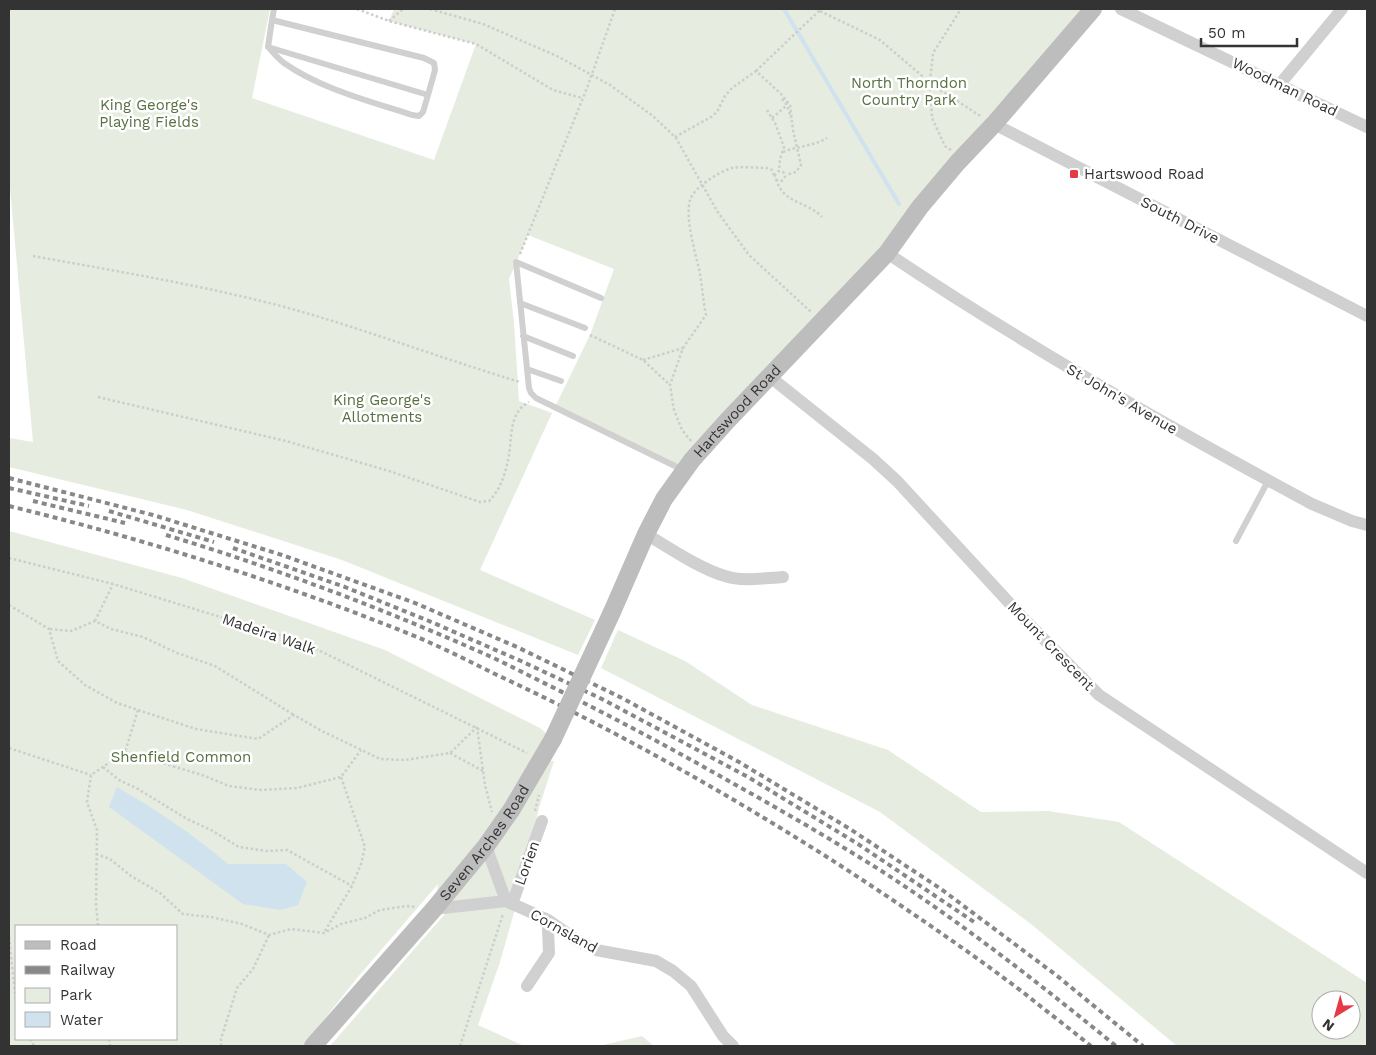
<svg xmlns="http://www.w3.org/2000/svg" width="1376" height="1055" font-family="'Work Sans',sans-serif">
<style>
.green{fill:#e6ecdf;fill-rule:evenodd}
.water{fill:#cfe2ee}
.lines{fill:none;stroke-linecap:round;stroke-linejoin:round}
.stream{stroke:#cfe2ee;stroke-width:4}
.path{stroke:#cdcdcd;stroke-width:2.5;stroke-dasharray:2.5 2.5;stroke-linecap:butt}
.lane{stroke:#d0d0d0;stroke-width:6}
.street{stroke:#d0d0d0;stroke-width:12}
.secondary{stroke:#bdbdbd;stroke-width:18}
.rail{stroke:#888;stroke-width:4;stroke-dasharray:5 4;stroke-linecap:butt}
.secondary-bridge{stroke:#bdbdbd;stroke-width:18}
.poi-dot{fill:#e63946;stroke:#fff;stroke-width:2}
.labels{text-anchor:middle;stroke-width:5;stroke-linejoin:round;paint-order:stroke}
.park-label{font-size:15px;fill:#56703f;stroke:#fff}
.street-label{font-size:15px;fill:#333;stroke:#fff}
.poi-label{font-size:15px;fill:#333;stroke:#fff;text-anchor:start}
</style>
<rect width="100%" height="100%" fill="#fff"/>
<!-- green -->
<path class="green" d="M9 9H270L252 98 434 160 476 44 389 21 394 9H1092L684 470 555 407 590 335 614 269 528 235 509 279 514 323 519 401 552 413 480 570 595 620 578 655 342 560 187 510 9 467V438L33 442 9 176Z
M9 531 182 578 385 650 540 728 553 739 542 760 554 761 539 808 515 909 500 962 478 1025 524 1046H330L451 907 434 909 438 884 357 978 303 1046H9ZM16 926H176V1039H16Z
M618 630 685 661 752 705 888 750 981 812 1048 811 1119 822 1367 983V1046H1177L1031 924 880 812 601 668ZM1321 1000H1351V1030H1321Z
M642 1036 654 1046H599Z"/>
<!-- water -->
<path class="water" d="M117 787C158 811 191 833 228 864H286L307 882 298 905 280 910 243 904 109 807Z"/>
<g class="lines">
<!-- stream -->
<path class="stream" d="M784 9 899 204"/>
<!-- path -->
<path class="path" d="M357 9 389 21 476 44 553 90 582 98
M430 9 483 24 557 56 610 85 653 116 676 138 717 211 749 255 811 312
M820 11 880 40 934 86 982 117
M389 21 403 9
M756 71 821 9
M782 99 787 105 791 118
M767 110 775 123 784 147 780 159 779 171
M772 118 786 106
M675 137 711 117 717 112 725 96 732 88 756 71 781 94 790 105 793 130 801 165 796 172 786 175
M951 150 945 146 932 118 930 82 933 53 961 9
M783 152C798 146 814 146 827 138
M775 176a5 5 0 1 1 10 0a5 5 0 1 1-10 0Z
M776 179C784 205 806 200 822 217
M520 254 587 88 615 9
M33 256C116 271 200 285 281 306 362 328 440 358 520 382
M590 335 643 360 670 385
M643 360 683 348
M98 397 286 441 389 471 480 502 489 501C501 489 506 472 509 455 512 437 509 412 529 402
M691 441 682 430 674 410 670 385 683 348 706 315C703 300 702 284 699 269 695 251 685 219 690 200 693 188 720 171 732 168 743 166 756 168 767 168L772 170 775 178
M9 558 113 584 302 642 527 753
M9 605 49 629 58 661 85 685 117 703 138 710 125 752 91 775 87 802 97 830 96 904 98 926
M95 621 113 584
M50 629 71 631 95 621 111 629 143 637 177 653 215 666 294 715
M138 710 196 729 258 739 294 715 320 730 380 759 405 760 450 753 477 727
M477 727 485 785 492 812
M9 748 91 775
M125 752 202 775 229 786 261 790 297 788 341 777 361 750
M450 753 483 771
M103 767 119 780 138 789 187 819 211 830 239 847 266 851 287 850 352 886
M535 811 539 795
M96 854 110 859 131 876 160 893 183 914 211 917 242 924 269 935 291 929 324 933 341 924 365 918 380 910 407 906 417 907
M325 931 352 886 361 864 365 847 341 777
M9 937 16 1001
M30 1039 34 1046
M109 1039 110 1046
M221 1046V1039L237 988 253 969 269 935
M460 1046 503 914"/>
<!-- lane -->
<path class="lane" d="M274 9 272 20 424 58 434 63 435 70 428 95 268 47C273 52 278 59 284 63 321 89 369 101 412 115L419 116 423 112 428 95
M268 47 272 20
M601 298 516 262 529 388 531 393 536 398 683 470
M520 303 585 328
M523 336 573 356
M527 369 561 381
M1236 541 1268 481"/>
<!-- street -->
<path class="street" d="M1121 9 1367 127
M1280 84 1342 9
M994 124 1367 316
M887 253C1024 345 1167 426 1312 504L1352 521 1367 525
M769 376 873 459 897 481 1024 619 1099 695 1367 873
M646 534C668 547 700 569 725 576 743 582 764 578 783 577
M486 846 506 901
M512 904 542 821
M434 909 506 901 548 920 575 939 596 950 656 961 673 971 691 986 723 1036 733 1046
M527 986 549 953 548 929 550 923 548 920"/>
<!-- secondary -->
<g class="secondary">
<path id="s1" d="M612 612 646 534 664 499 692 460 727 421 887 253 920 207 958 162 994 124 1093 9"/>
<path id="s2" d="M313 1046 434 909 486 846 512 809 553 739"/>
</g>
<!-- rail -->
<path class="rail" d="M9 478 153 515 282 555 415 603 517 647 622 698 739 762 850 829 941 889 1056 975 1143 1046
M9 488 89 506
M33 501 125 523
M9 506C148 540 284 583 417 637 443 648 469 661 495 674 613 729 727 793 838 864 901 905 963 947 1024 993 1046 1011 1069 1028 1091 1046
M109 511 214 542
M166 535C272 567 376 606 478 651 499 660 520 671 542 682 607 714 671 748 734 784 783 811 832 840 880 870 962 923 1040 984 1116 1046
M233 548 345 587 429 621 521 661 602 699 748 777 858 844 974 922"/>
<!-- secondary-bridge -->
<path class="secondary-bridge" d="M553 739 612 612"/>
</g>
<!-- markers -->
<rect class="poi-dot" x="1069" y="169" width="10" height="10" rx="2.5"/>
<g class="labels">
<!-- park labels -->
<g class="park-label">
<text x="909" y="88">North Thorndon<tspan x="909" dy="17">Country Park</tspan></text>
<text x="149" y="110">King George's<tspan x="149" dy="17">Playing Fields</tspan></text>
<text x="382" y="405">King George's<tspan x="382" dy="17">Allotments</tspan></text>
<text x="181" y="762">Shenfield Common</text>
</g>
<!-- street labels -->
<g class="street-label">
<text transform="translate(1285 87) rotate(26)" y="5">Woodman Road</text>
<text transform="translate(1180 220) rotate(27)" y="5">South Drive</text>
<text transform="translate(1122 399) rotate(30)" y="5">St John's Avenue</text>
<text dy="5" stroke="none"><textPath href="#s1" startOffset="239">Hartswood Road</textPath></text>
<text transform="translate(269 634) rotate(19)" y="5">Madeira Walk</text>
<text transform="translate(1051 646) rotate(46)" y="5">Mount Crescent</text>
<text dy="5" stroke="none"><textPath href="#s2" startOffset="266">Seven Arches Road</textPath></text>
<text transform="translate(527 863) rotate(-70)" y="5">Lorien</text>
<text transform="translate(564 931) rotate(29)" y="5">Cornsland</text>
</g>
<!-- poi labels -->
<g class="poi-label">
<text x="1084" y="179">Hartswood Road</text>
</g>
</g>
<!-- border -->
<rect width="1376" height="1055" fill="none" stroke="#333333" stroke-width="20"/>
<!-- legend -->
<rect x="15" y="925" width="162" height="115" fill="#ffffff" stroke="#adadad"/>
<rect x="25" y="941" width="25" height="8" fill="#bdbdbd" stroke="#adadad"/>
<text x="60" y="950" font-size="15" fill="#333333">Road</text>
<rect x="25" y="966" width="25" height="8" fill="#888888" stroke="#adadad"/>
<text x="60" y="975" font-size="15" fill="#333333">Railway</text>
<rect x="25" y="988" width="25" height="15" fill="#e6ecdf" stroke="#adadad"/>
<text x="60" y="1000" font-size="15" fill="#333333">Park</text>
<rect x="25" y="1012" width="25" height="15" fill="#cfe2ee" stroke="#adadad"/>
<text x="60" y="1025" font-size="15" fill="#333333">Water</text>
<!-- north arrow -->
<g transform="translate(1336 1015) rotate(217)"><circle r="24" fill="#ffffff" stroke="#adadad"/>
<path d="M0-4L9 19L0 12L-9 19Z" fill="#e63946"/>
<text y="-8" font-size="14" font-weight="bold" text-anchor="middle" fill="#333333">N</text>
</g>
<!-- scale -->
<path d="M1201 38v8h96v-8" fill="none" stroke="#333333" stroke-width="2.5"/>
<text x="1208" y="38" font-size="15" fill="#333333" stroke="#ffffff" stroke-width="4" paint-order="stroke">50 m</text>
</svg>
